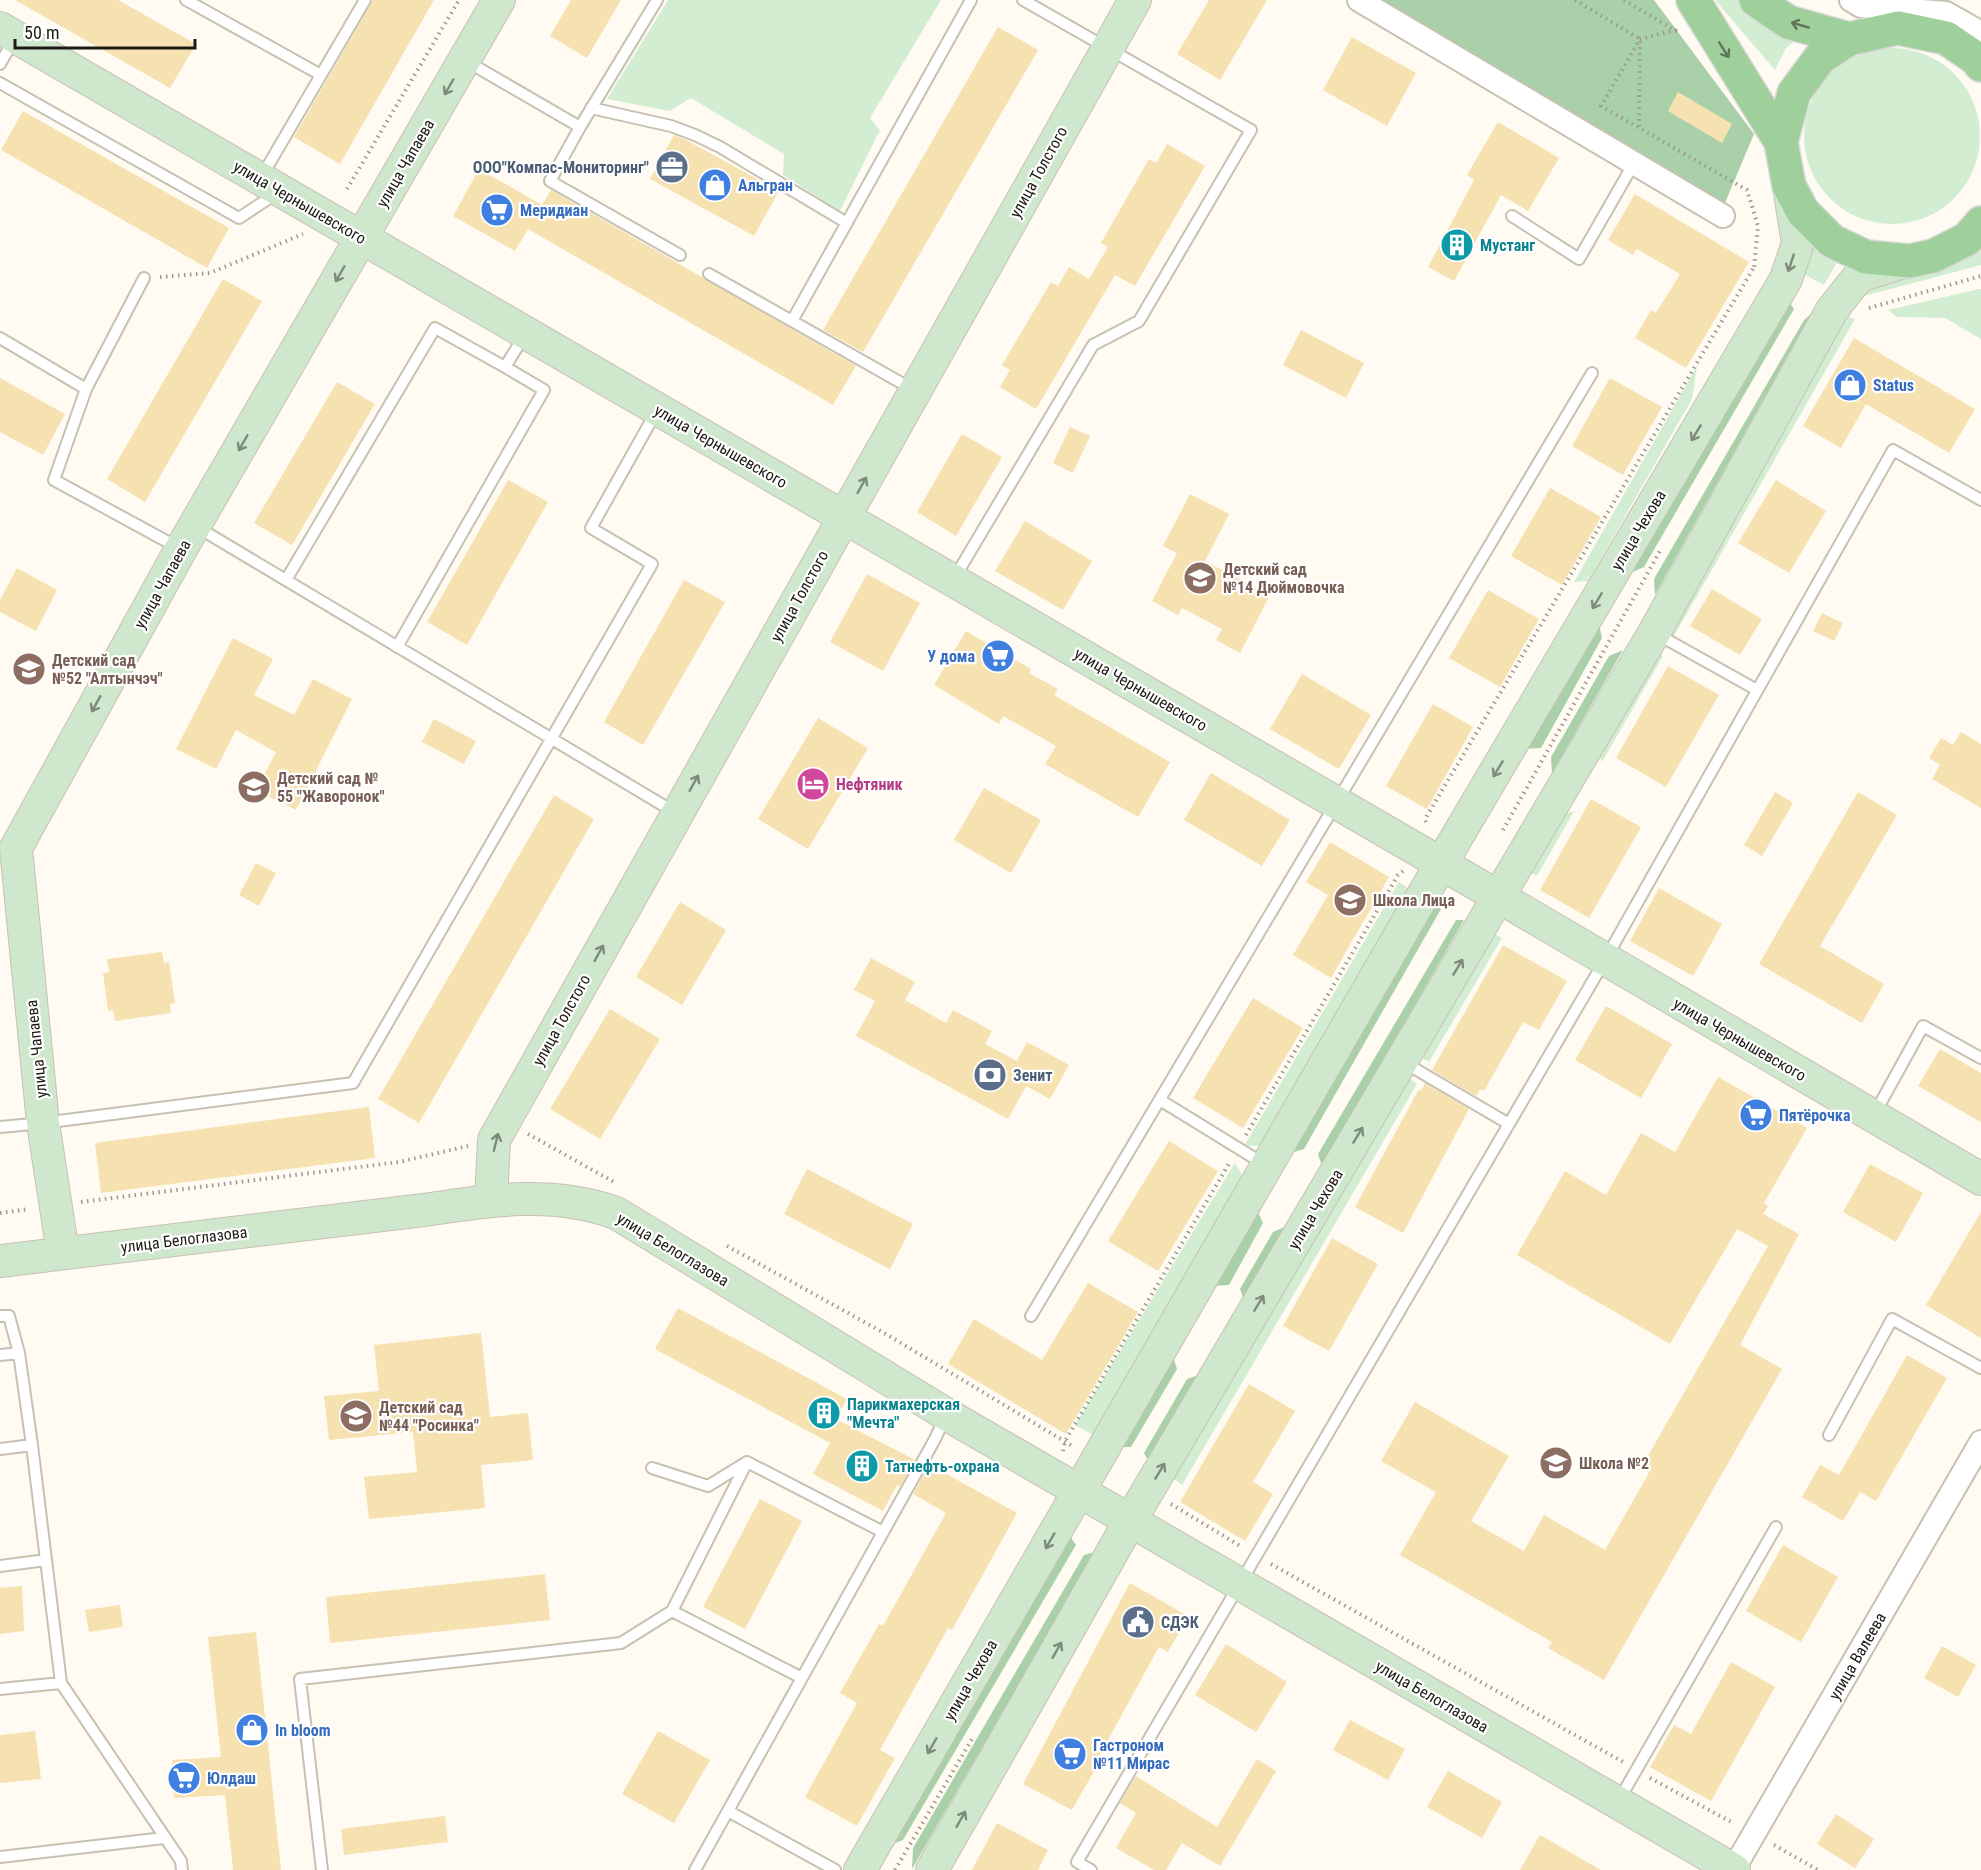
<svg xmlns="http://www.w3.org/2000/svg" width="1981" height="1870" font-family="'Roboto Condensed',sans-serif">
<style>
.green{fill:#d2edd1}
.forest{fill:#aad0a9}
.building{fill:#f6e1b1}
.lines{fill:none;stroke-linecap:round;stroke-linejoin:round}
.lane-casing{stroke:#c7c1b2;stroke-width:14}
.street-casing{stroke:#c7c1b2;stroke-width:26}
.secondary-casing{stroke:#c7c1b2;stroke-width:34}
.primary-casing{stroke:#dbdad9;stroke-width:36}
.path{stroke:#9c9992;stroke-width:4;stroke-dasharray:1.5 4.5;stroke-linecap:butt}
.lane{stroke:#fff;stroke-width:10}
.street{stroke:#fff;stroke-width:22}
.secondary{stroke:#cfe8cd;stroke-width:32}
.primary{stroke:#9fd09b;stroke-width:33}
.oneway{stroke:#5e7558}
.oneway2{stroke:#7e8b7a}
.labels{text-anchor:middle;stroke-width:4.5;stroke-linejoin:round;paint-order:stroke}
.street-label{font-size:16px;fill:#1c1a14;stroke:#fff}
.service-label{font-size:16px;font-weight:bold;fill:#4e5e75;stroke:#fff;text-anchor:start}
.shop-label{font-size:16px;font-weight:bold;fill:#366cbe;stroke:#fff;text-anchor:start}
.culture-label{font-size:16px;font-weight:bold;fill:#0d838f;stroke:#fff;text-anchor:start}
.education-label{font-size:16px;font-weight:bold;fill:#785e54;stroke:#fff;text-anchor:start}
.hotel-label{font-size:16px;font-weight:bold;fill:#b23c85;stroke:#fff;text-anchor:start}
</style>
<rect width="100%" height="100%" fill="#fffbf2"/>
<!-- green -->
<path class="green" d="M668 0H941L870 118 880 130 840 211 783 175 784 154 691 98 670 111 607 99Z
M1715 0H1737L1753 10 1802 35 1786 48 1775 70Z
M1804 136a88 88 0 1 1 176 0a88 88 0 1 1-176 0Z
M1814 243 1840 257 1824 285 1798 271Z
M1981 251V265L1849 300 1872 280 1963 253Z
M1979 289H1981V339L1945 318 1897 317 1888 310Z
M1844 315 1855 319 1674 636 1662 631Z
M1697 366 1692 399 1588 581 1574 582Z
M1652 649 1663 656 1602 762 1596 747Z
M1574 811 1537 876 1526 870 1556 817Z
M1399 882 1412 891 1266 1143 1257 1146H1244Z
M1493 933 1502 938 1429 1062 1420 1057Z
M1408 1077 1417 1084 1182 1485 1174 1479Z
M1235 1163 1241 1173V1186L1095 1436 1075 1425Z"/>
<!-- forest -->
<path class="forest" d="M1379 0H1654L1754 134 1725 203Z
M1787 298 1794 309 1644 567 1628 574Z
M1811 314 1655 595 1654 579 1804 320Z
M1599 624 1602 638 1541 748 1524 749Z
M1623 650 1552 773 1551 757 1609 656Z
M1436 901 1441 909 1304 1149 1290 1153Z
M1456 920H1464L1322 1166 1318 1154Z
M1257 1210 1263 1223 1229 1285 1213 1286Z
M1287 1226 1244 1300 1240 1289 1273 1232Z
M1173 1356 1177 1369 1131 1447H1120Z
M1202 1374 1150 1464 1144 1453 1187 1379Z
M1069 1535 1076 1545 903 1840 887 1846Z
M1095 1552 912 1869 913 1848 1084 1555Z"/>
<!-- building -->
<path class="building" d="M15 0H118L196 44 170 88Z
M373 0H434L340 164 294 137Z
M571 0H621L587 58 550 36Z
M1209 0H1267L1220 80 1177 54Z
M998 27 1038 50 863 352 823 330Z
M1352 37 1416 73 1387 126 1323 90Z
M1678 92 1732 124 1722 143 1668 111Z
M23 111 229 228 207 268 1 150Z
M1498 122 1559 158 1528 211 1501 195 1454 281 1428 267 1474 180 1467 175Z
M674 135 688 141 779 191 754 236 650 179Z
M1167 144 1205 166 1135 286 1115 275 1036 409 1000 387 1010 370 1002 365 1051 282 1058 286 1069 267 1089 279 1108 247 1101 243 1149 159 1156 163Z
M479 169 542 205 551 190 856 366 833 405 528 229 515 251 453 216Z
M1635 194 1749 262 1686 368 1635 338 1651 310 1656 313 1680 274 1637 249 1633 255 1608 240Z
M223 279 262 301 145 502 107 479Z
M1301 330 1364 363 1346 398 1283 365Z
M1854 338 1975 409 1949 453 1866 404 1841 448 1803 426Z
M0 378 65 414 43 455 0 432Z
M1610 378 1662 407 1623 475 1572 446Z
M337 382 375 404 292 545 254 523Z
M1070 427 1090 436 1073 473 1053 463Z
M962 434 1002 457 956 536 917 512Z
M508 480 548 502 467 645 427 622Z
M1776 480 1826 511 1789 573 1738 543Z
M1550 488 1601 517 1562 585 1511 556Z
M1190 494 1229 514 1205 561 1270 595 1240 653 1216 640 1222 629 1182 608 1178 615 1152 601 1177 553 1163 546Z
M1025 521 1092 561 1063 610 995 571Z
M17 568 57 590 36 631 0 612V600Z
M867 574 920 603 883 671 830 642Z
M684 580 725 602 643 745 604 722Z
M1712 589 1762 619 1740 655 1690 626Z
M1488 590 1539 619 1500 687 1449 658Z
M1822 613 1843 623 1834 641 1813 631Z
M966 631 1031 669 1029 673 1058 689 1054 695 1170 762 1138 817 1045 764 1056 746 1003 716 999 724 934 685Z
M233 638 273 659 254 695 294 715 313 679 352 699 296 810 256 790 276 752 236 730 216 769 176 749Z
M1668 666 1719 695 1666 787 1616 758Z
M1302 674 1371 715 1339 769 1270 729Z
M1433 704 1473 727 1427 809 1386 786Z
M818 718 868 748 808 849 758 819Z
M434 719 476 741 464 764 422 742Z
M1961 732 1981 744V808L1932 779 1940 765 1929 758 1941 738 1953 745Z
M1211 773 1290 820 1262 866 1184 820Z
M984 788 1041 820 1011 873 954 840Z
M1775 792 1793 803 1762 856 1744 845Z
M1858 792 1897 815 1820 946 1884 984 1862 1023 1759 964Z
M554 795 594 819 419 1123 378 1099Z
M1591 799 1641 827 1589 918 1540 890Z
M1330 842 1389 877 1331 978 1293 955 1328 895 1306 882Z
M256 863 276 873 259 906 239 895Z
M1659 888 1722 924 1693 976 1630 941Z
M680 902 726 930 682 1005 636 977Z
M1503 945 1567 981 1539 1030 1523 1022 1484 1091 1480 1089 1476 1096 1432 1070Z
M162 952 164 963 169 962 175 1003 170 1004 171 1013 115 1021 113 1010 108 1011 103 973 109 972 107 959Z
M871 958 915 982 905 1000 946 1023 953 1010 992 1031 985 1044 1017 1061 1027 1042 1069 1065 1050 1099 1026 1086 1008 1119 856 1036 875 1001 854 990Z
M1253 998 1303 1028 1243 1128 1193 1098Z
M1606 1006 1672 1044 1641 1098 1575 1060Z
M610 1009 660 1039 600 1139 550 1109Z
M1940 1049 1981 1073V1122L1918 1086Z
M1718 1077 1807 1128 1764 1203 1768 1206 1763 1214 1799 1234 1740 1345 1782 1369 1604 1680 1548 1648 1552 1642 1400 1555 1436 1492 1381 1461 1415 1402 1509 1456 1471 1521 1524 1551 1544 1515 1605 1550 1649 1473 1641 1468 1768 1246 1737 1229 1670 1344 1517 1255 1565 1171 1606 1195 1641 1133 1675 1152Z
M1425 1083 1469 1109 1403 1233 1355 1207 1419 1089 1421 1091Z
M369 1107 375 1158 101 1193 95 1143Z
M1169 1141 1218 1171 1158 1271 1108 1241Z
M1870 1164 1923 1193 1896 1242 1843 1212Z
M807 1169 913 1224 890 1269 784 1214Z
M1981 1212V1338L1926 1305Z
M1332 1238 1378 1264 1329 1351 1283 1326Z
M1088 1283 1138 1312 1066 1434 948 1364 974 1319 1042 1360Z
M678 1308 847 1399 836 1419 915 1460 900 1487 897 1485 883 1511 813 1474 830 1443 655 1349Z
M481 1333 490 1417 528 1413 533 1460 481 1465 485 1508 369 1519 364 1477 417 1472 413 1432 329 1440 324 1396 379 1391 374 1345Z
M1907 1355 1947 1378 1876 1501 1860 1492 1843 1521 1802 1497 1820 1465 1839 1475Z
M1249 1384 1295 1411 1253 1482 1273 1494 1245 1541 1180 1502Z
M928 1467 933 1469 934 1467 1017 1513 952 1630 948 1628 880 1750 895 1758 857 1826 805 1797 857 1703 840 1693 879 1624 883 1626 946 1513 913 1494Z
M760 1499 802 1521 745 1629 703 1607Z
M1783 1545 1838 1577 1801 1642 1746 1611Z
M545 1574 550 1620 330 1643 326 1597Z
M1130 1583 1188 1616 1168 1652 1159 1647 1099 1756 1102 1757 1072 1810 1023 1784Z
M22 1586 24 1631 0 1634V1588Z
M120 1605 123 1627 89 1632 85 1610Z
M256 1632 266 1726 281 1870H233L225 1795 174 1798 172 1760 221 1757 208 1637Z
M1226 1644 1287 1682 1256 1732 1195 1695Z
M1942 1646 1976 1665 1958 1697 1924 1678Z
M1731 1662 1775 1687 1711 1801 1650 1767 1674 1725 1691 1734Z
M1350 1720 1405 1749 1388 1780 1333 1750Z
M35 1731 41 1779 0 1783V1735Z
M658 1731 710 1760 674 1823 622 1794Z
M1257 1759 1276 1771 1220 1866 1182 1843 1166 1870H1154L1116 1848 1136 1813 1120 1803 1136 1776 1217 1827Z
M1448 1771 1502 1802 1482 1838 1427 1807Z
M1836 1814 1874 1839 1855 1868 1817 1844Z
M445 1816 448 1842 344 1855 341 1829Z
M997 1823 1048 1850 1038 1870H972Z
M1540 1835 1601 1870H1520Z"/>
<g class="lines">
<defs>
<path id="lane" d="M186 0 321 75 365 0
M468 62 580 127 657 0
M0 64 14 39
M0 83 239 218 277 193
M591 108 671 126 695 135 720 147 847 223
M580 127 550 181 680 255
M262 176 321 75
M1512 216 1579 259 1634 163
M709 274 792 321
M0 338 86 389 54 480 179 548
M86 389 144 278
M912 389 792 321 971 0
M197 527 676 813
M955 577 1093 345 1139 321 1251 130 1023 0
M286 580 435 328 505 367 524 336
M1655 633 1757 690
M397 647 544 390 505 367
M1405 1063 1509 1124
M1160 1100 1264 1164
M1875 1113 1923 1026 1981 1058
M0 1127 43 1123 353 1083 652 564 591 528 656 412
M0 1316H9L19 1353 32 1445
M1031 1316 1592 373
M0 1355 19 1353
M1829 1435 1892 1319 1981 1368
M0 1449 32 1445 61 1683 181 1861 182 1870
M652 1468 708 1486 747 1462
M0 1566 46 1560
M672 1611 802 1678
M0 1689 61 1683
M1619 1800 1776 1527
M728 1811 835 1870
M0 1857 164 1838
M322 1870 300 1679 621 1643 672 1611 747 1462 883 1532
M695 1870 935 1439 945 1417
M1091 1870 1077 1862 1605 960 1893 450 1981 500"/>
<path id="street" d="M1359 0 1723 216
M1851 0 1861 6 1946 13 1981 33
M1733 1870 1981 1442"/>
<path id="secondary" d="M0 28 1499 897 1981 1179
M491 1199 494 1140 1135 0
M63 1253 43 1123 16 848 181 549 499 0
M0 1261 424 1210C489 1200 552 1190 616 1213L946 1414 1734 1870
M860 1870 1441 864 1786 279 1798 243 1789 187
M932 1870 1130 1521 1654 633 1832 310 1859 276 1907 261"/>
<path id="primary" d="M1693 0 1781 142
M1756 0 1788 22 1849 39
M1981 65 1974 57 1946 38 1898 28 1849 39 1820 58 1794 93 1781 142 1789 186 1803 212 1832 241 1866 257 1909 261 1933 256 1967 239 1981 223"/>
</defs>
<!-- lane casing -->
<use href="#lane" class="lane-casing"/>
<!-- street casing -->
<use href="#street" class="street-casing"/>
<!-- secondary casing -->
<use href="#secondary" class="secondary-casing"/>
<!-- primary casing -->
<use href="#primary" class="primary-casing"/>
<!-- path -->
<path class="path" d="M1575 0 1640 39 1639 128
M1624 0 1678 32
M1676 30 1640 39 1601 106 1747 190 1758 226 1754 269
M347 189 459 0
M160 277 210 273 303 234
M1869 308 1981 276
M1426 822 1425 819 1753 269
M1503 830 1660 551
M528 1134 614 1182
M1246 1135 1398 875 1403 871
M81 1202 399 1162 468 1146
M0 1213 29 1209
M727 1246 886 1334 1074 1447
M1063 1451 1065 1441 1230 1162
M1171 1504 1242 1547
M1271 1564 1623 1762
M1650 1778 1733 1823
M1774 1845 1818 1870
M895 1870 972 1739"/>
<!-- lane -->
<use href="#lane" class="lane"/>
<!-- street -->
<use href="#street" class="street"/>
<!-- secondary -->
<use href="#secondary" class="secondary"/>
<!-- primary -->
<use href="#primary" class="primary"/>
</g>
<!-- one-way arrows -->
<defs><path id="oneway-shaft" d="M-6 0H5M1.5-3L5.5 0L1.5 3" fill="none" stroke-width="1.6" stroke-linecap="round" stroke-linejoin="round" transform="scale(1.5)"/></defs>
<g class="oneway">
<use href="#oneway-shaft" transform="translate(1800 25) rotate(-164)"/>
<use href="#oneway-shaft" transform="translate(1724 50) rotate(58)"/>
</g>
<g class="oneway2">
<use href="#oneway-shaft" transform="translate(449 87) rotate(120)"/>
<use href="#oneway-shaft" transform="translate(1791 263) rotate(108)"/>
<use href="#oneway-shaft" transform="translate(340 274) rotate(120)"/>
<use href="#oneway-shaft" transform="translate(1696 433) rotate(121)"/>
<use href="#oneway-shaft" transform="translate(243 443) rotate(120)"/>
<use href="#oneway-shaft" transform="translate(862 485) rotate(-61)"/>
<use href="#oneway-shaft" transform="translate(1597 601) rotate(121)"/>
<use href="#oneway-shaft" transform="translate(96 704) rotate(119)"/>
<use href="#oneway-shaft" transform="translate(1498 769) rotate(121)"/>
<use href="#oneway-shaft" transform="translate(694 783) rotate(-61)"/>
<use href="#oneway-shaft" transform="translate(599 953) rotate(-61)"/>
<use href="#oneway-shaft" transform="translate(1458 967) rotate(-59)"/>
<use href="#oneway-shaft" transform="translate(1358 1135) rotate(-59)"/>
<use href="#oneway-shaft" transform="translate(496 1142) rotate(-76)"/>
<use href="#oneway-shaft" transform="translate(1259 1303) rotate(-59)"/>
<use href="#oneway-shaft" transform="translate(1160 1471) rotate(-59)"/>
<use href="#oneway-shaft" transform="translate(1050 1541) rotate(120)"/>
<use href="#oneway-shaft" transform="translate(1057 1650) rotate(-60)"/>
<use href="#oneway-shaft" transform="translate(932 1746) rotate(120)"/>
<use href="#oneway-shaft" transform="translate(961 1819) rotate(-60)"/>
</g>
<!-- icons -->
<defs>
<symbol id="office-disc" viewBox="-11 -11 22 22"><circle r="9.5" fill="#5c6f8a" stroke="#fff"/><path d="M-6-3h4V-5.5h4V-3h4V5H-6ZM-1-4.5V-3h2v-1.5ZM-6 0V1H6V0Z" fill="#fff"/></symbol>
<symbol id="shop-disc" viewBox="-11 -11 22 22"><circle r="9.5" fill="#3f7fe0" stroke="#fff"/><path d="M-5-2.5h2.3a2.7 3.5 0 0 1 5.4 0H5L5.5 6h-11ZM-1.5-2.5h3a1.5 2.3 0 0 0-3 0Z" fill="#fff"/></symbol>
<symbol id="supermarket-disc" viewBox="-11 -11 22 22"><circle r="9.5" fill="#3f7fe0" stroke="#fff"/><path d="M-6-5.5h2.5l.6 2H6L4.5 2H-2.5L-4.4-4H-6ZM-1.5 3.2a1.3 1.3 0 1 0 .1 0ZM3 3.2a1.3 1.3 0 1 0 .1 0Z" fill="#fff"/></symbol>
<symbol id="building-disc" viewBox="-11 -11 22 22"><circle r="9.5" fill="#0f9aa8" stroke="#fff"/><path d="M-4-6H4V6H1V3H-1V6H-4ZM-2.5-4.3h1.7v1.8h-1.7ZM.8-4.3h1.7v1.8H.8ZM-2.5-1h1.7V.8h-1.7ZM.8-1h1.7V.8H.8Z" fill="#fff"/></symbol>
<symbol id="school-disc" viewBox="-11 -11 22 22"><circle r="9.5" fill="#8d6e63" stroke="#fff"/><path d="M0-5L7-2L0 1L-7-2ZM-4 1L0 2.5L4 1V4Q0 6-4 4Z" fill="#fff"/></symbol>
<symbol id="hotel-disc" viewBox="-11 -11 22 22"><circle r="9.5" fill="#d1479c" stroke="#fff"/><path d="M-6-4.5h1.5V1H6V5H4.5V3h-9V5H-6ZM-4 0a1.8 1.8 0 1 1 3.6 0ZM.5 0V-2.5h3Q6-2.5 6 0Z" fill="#fff"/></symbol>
<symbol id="bank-disc" viewBox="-11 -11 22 22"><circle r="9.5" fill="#5c6f8a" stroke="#fff"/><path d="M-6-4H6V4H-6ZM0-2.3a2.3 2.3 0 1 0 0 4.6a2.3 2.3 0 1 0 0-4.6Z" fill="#fff"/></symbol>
<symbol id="civic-disc" viewBox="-11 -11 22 22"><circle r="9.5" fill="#5c6f8a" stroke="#fff"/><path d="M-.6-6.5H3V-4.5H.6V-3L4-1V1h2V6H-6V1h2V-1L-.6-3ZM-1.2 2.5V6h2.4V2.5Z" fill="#fff"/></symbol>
</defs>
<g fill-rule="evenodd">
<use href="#office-disc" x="653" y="148" width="38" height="38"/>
<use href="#shop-disc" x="696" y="166" width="38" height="38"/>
<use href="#supermarket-disc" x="478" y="191" width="38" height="38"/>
<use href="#building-disc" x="1438" y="226" width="38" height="38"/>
<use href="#shop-disc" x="1831" y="366" width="38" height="38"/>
<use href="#school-disc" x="1181" y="559" width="38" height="38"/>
<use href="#supermarket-disc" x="979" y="637" width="38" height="38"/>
<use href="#school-disc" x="10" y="650" width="38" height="38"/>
<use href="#hotel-disc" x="794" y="765" width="38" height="38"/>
<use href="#school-disc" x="235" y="768" width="38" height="38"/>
<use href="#school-disc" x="1331" y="881" width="38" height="38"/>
<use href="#bank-disc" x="971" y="1056" width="38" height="38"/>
<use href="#supermarket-disc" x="1737" y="1096" width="38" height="38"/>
<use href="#building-disc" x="805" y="1394" width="38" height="38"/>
<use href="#school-disc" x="337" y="1397" width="38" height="38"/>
<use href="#school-disc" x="1537" y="1444" width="38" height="38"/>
<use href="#building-disc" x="843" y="1447" width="38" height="38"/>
<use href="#civic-disc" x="1119" y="1603" width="38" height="38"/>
<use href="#shop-disc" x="233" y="1711" width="38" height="38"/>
<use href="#supermarket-disc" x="1051" y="1735" width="38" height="38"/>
<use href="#supermarket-disc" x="165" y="1759" width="38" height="38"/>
</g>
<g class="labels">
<!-- street labels -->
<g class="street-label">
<text transform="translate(405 163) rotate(-60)" y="6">улица Чапаева</text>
<text transform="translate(1038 172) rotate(-61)" y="6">улица Толстого</text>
<text transform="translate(300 202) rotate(30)" y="6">улица Чернышевского</text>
<text transform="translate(721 446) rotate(30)" y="6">улица Чернышевского</text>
<text transform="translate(1638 530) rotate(-59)" y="6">улица Чехова</text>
<text transform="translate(162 584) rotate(-61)" y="6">улица Чапаева</text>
<text transform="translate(799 596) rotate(-61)" y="6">улица Толстого</text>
<text transform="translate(1141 689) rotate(30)" y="6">улица Чернышевского</text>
<text transform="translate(561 1020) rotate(-61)" y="6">улица Толстого</text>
<text transform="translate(1740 1039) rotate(30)" y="6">улица Чернышевского</text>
<text transform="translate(36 1049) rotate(-96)" y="6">улица Чапаева</text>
<text transform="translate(1315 1209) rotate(-59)" y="6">улица Чехова</text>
<text transform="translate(184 1239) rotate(-7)" y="6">улица Белоглазова</text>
<text transform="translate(673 1249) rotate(31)" y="6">улица Белоглазова</text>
<text transform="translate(1857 1656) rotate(-60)" y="6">улица Валеева</text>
<text transform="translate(970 1680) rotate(-60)" y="6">улица Чехова</text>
<text transform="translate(1432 1696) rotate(30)" y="6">улица Белоглазова</text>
</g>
<!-- service labels -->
<g class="service-label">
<text x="649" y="173" text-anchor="end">ООО"Компас-Мониторинг"</text>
<text x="1013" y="1081">Зенит</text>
<text x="1161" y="1628">СДЭК</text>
</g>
<!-- shop labels -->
<g class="shop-label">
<text x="738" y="191">Альгран</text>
<text x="520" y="216">Меридиан</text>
<text x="1873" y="391">Status</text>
<text x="975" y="662" text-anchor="end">У дома</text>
<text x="1779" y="1121">Пятёрочка</text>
<text x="275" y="1736">In bloom</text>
<text x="1093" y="1751">Гастроном<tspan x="1093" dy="18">№11 Мирас</tspan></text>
<text x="207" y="1784">Юлдаш</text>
</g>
<!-- culture labels -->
<g class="culture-label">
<text x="1480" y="251">Мустанг</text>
<text x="847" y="1410">Парикмахерская<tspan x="847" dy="18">"Мечта"</tspan></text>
<text x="885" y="1472">Татнефть-охрана</text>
</g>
<!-- education labels -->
<g class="education-label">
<text x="1223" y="575">Детский сад<tspan x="1223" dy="18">№14 Дюймовочка</tspan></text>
<text x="52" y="666">Детский сад<tspan x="52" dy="18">№52 "Алтынчэч"</tspan></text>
<text x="277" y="784">Детский сад №<tspan x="277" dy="18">55 "Жаворонок"</tspan></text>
<text x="1373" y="906">Школа Лица</text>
<text x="379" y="1413">Детский сад<tspan x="379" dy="18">№44 "Росинка"</tspan></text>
<text x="1579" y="1469">Школа №2</text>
</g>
<!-- hotel labels -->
<g class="hotel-label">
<text x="836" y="790">Нефтяник</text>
</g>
</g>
<!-- scale -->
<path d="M15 39v9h180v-9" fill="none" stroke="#1c1a14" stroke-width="3"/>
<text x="24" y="39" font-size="18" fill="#1c1a14" stroke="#ffffff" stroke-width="4.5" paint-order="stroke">50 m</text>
</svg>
